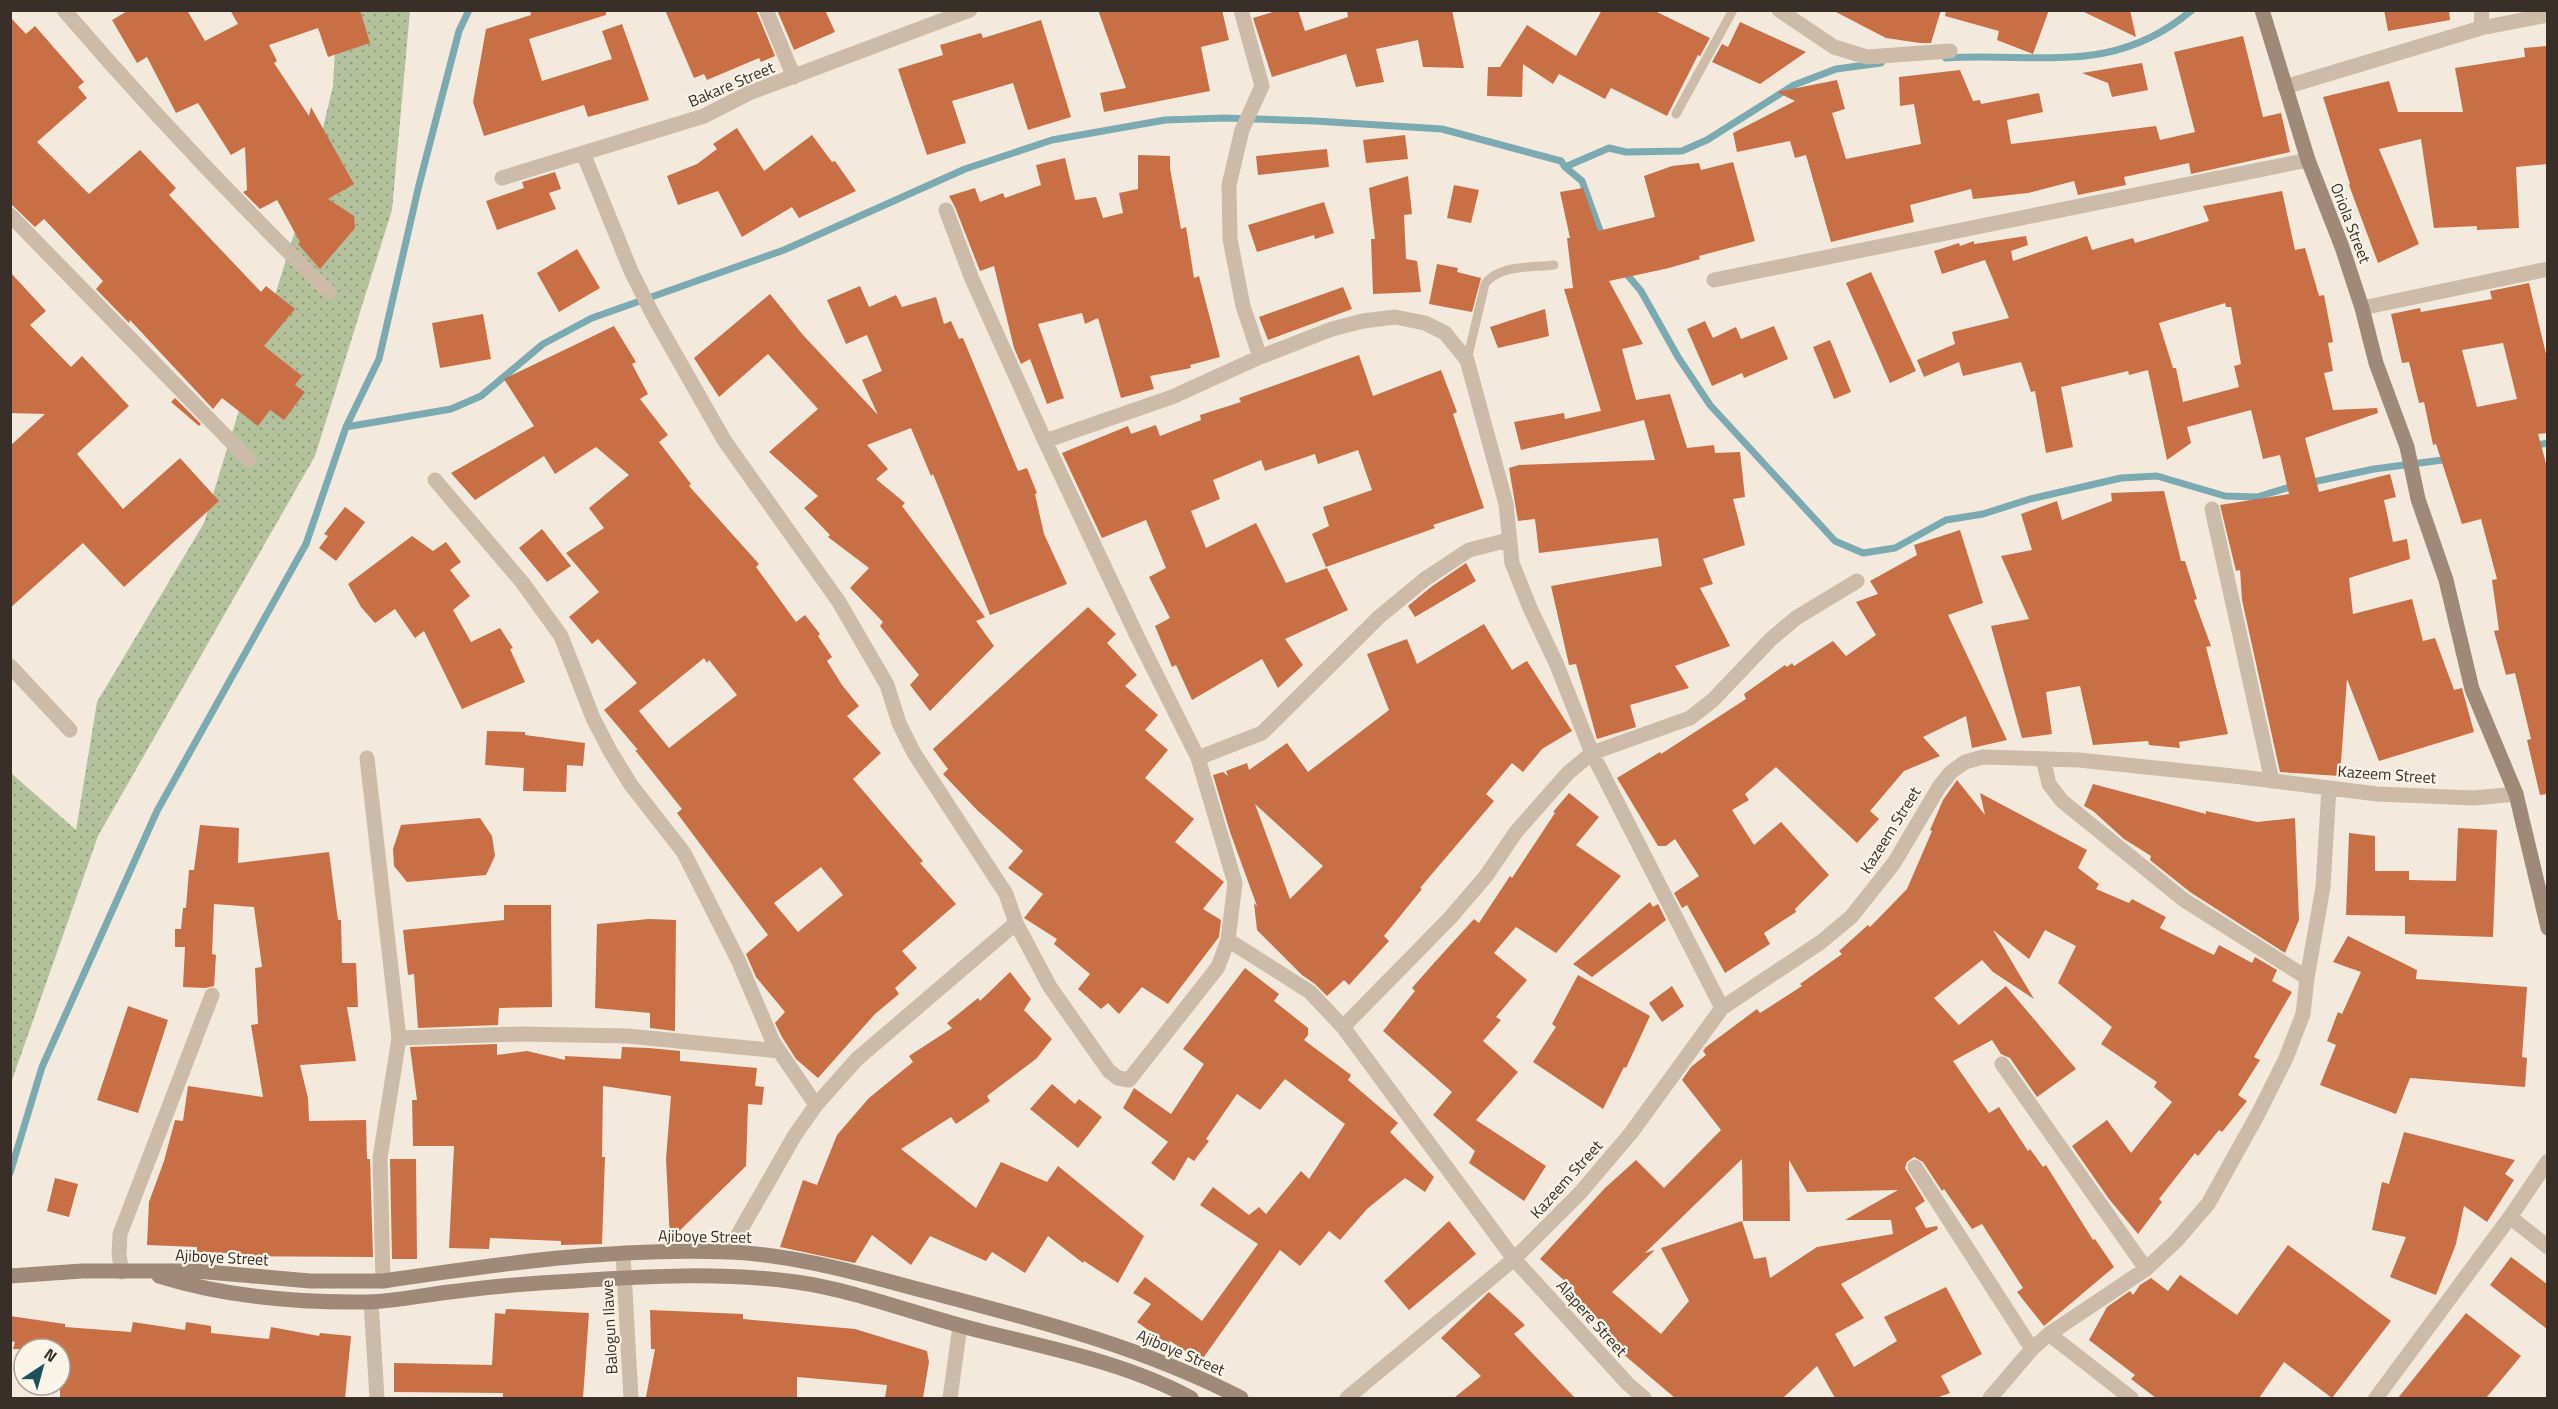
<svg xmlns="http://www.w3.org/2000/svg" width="2558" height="1409" font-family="'Titillium Web',sans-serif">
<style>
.grass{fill:url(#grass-dots)}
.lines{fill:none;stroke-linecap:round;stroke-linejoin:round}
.stream{stroke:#7baab1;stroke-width:7}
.building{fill:#c96f45;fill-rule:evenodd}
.lane{stroke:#cbbba8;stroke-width:9}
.street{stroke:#cbbba8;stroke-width:15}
.secondary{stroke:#9f8a79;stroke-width:15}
.labels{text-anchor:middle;stroke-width:4.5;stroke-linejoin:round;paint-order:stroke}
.street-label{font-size:16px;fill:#382f29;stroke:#faf4e9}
</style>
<defs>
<pattern id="grass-dots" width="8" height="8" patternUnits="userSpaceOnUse" patternTransform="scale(1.5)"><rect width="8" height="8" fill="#b3c29c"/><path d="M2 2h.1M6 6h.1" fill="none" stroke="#939e7f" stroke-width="1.8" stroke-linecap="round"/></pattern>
</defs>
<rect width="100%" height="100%" fill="#f3eadd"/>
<!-- grass -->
<path class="grass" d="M337 11H410L392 210 315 456 98 836 11 1083V773L76 830 97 702 204 523 309 186 333 86Z"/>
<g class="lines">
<!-- stream -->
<path class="stream" d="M1946 58C2038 52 2113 77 2192 10
M1565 167 1582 181 1603 239
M1624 271 1641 291 1678 357 1710 405 1835 541 1863 553 1895 548 1946 520 1983 514 2030 499 2121 478 2157 476 2225 496 2257 497 2297 485
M346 427 451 409 481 396 543 344 592 318 784 250 965 169 1052 140 1165 120 1224 118 1315 121 1442 129 1561 161 1565 167 1609 148 1626 152 1682 151 1707 140 1794 85 1836 69 1881 63
M2532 446 2548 443
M2308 483 2374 469 2450 459
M10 1173 42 1067 157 811 306 544 346 427 379 359 419 185 459 31 469 10"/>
</g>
<!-- building -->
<path class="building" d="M129 10H187L205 41 238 24 230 10H360L370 43 328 57 318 28 269 45 277 61 274 63 309 116 311 107 354 184 328 199 354 216 355 228 320 269 298 244 300 242 277 200 260 209 243 192 247 190 245 147 231 155 198 103 176 113 147 57 137 63 112 20Z
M530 10H606V15L529 39 542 81 612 59 602 31 622 24 649 100 588 117 584 105 484 136 473 102 486 29 531 15Z
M665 10H756L775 56 761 62 759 58 707 80 704 74 694 78Z
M777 10H825L835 32 794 50Z
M1098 10H1222L1229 40 1201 47 1210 91 1104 112 1100 93 1126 88Z
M1279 10H1298L1305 31 1348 17 1347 10H1452L1464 68 1423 67 1418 40 1376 49 1384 82 1356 87 1346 54 1272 77 1253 18Z
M1602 10H1653L1710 38 1700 56 1698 55 1667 116 1611 88 1605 99 1559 74 1553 84 1523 64 1522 97 1487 96 1488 67H1500L1527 25 1576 56Z
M1832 10H1941L1931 43H1920L1886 38Z
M1946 10H2049L2033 54 1997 40 1999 31 1945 16Z
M2080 10H2130L2136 37Z
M2384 10H2449L2450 20 2388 31Z
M10 17 26 34 35 26 84 82 78 87 87 98 37 142 89 194 140 150 176 188 169 195 261 292 266 286 295 309 264 346 302 376 295 385 305 392 284 420 270 410 258 426 222 398 213 409 130 320 129 323 96 289 103 281 44 219 35 227 10 203Z
M1041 20 1071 117 1028 130 1013 83 952 101 966 143 927 155 898 69 943 55 940 45 981 33 983 38Z
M1740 22 1806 52 1760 84 1712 62 1722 44 1728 47Z
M2243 36 2263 117 2281 113 2290 152 2191 174 2189 163 2124 177 2126 185 2078 195 2074 181 2028 193 1973 199 1971 189 1910 205 1914 222 1831 242 1806 155 1795 158 1790 141 1737 152 1733 133 1795 101 1777 92 1837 80 1845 109 1832 113 1846 159 1921 144 1914 104 1900 106 1899 77 1960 70 1973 101 1980 100 1981 104 2039 93 2043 112 2007 120 2011 144 2156 126 2160 140 2195 132 2174 52Z
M2547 46V164L2516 167 2519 228 2477 230V226L2434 228 2421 139 2379 149 2419 244 2378 263 2349 185 2350 184 2323 97 2389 81 2398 112H2463L2455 68 2525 57 2524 48Z
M2142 63 2148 90 2112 97 2108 83 2082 73Z
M737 128 764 171 812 135 832 162 835 161 856 191 799 218 792 207 742 237 718 191 678 205 667 176 697 164 717 149 713 144Z
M1405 135 1408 159 1366 163 1363 140Z
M1327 149 1329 167 1258 175 1256 156Z
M1138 155 1170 156V168L1181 229 1186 227 1194 278 1199 276 1220 357 1190 365 1191 368 1150 376 1154 389 1121 398 1098 318 1085 324 1082 313 1038 324 1064 398 1047 404 1030 359 1021 364 1014 348 994 266 980 271 955 207 949 196 975 188 980 202 1003 193 1005 198 1041 185 1036 165 1065 158 1075 200 1096 197 1103 218 1123 213 1119 193 1138 189Z
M1733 162 1755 241 1699 256 1700 259 1669 268 1609 281 1643 344 1622 349 1636 400 1670 394 1687 448 1714 445 1715 453 1740 452 1745 497 1733 499 1745 545 1703 559 1713 584 1700 588 1730 646 1675 666 1689 688 1630 705 1636 727 1597 739 1576 664 1569 665 1551 586 1662 566 1658 538 1539 553 1535 519 1518 521 1509 468 1519 465 1655 460 1644 420 1521 450 1514 422 1564 413 1565 419 1601 411 1564 289 1573 288 1567 238H1570L1560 192 1583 188 1598 231 1655 217 1644 176 1672 166 1699 163 1701 170Z
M555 172 561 189 549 193 556 209 497 230 486 201 524 188 522 182Z
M1408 176 1412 214 1404 215 1406 259 1417 261 1421 292 1373 294 1371 239H1375L1369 188Z
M1454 185 1479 190 1471 223 1447 218Z
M2282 191 2295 250 2305 248 2319 296 2324 295 2333 342 2328 343 2333 371 2324 373 2333 410 2377 408 2378 413 2305 438 2319 492 2390 474 2396 497 2384 500 2393 542 2407 539 2410 559 2349 578 2353 614 2412 599 2423 641 2435 638 2454 690 2462 688 2474 732 2379 761 2347 679 2340 776 2280 772 2242 600 2240 570 2236 571 2220 505 2289 494 2280 455 2263 459 2251 410 2187 427 2191 443 2167 460 2148 370 2129 375 2128 371 2061 387 2073 447 2046 453 2035 391 2031 392 2021 362 1963 376 1959 362 1924 377 1917 360 1955 344 1952 332 2009 318 1985 260 1942 274 1934 251 1959 243 1960 246 1974 241V244L2026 236 2028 245 2011 251 2013 261 2087 236 2092 250 2133 238 2135 243 2209 221 2203 206ZM2225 303 2226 307H2231L2241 364 2234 366 2239 387 2183 402 2176 368H2173L2159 323Z
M1324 202 1334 233 1315 239 1314 235 1257 252 1248 225Z
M577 249 600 288 559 312 537 273Z
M1437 264 1458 268 1457 272 1481 278 1472 312 1429 304Z
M10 272 46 311 30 325 71 367 82 356 129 406 77 454 123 509 180 458 219 501 124 587 83 543 10 608V446L45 414 10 413Z
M1871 272 1916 371 1890 383 1846 283Z
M2529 283 2547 358V433L2538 434 2547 467V794L2540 795 2527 740 2531 739 2515 673 2506 675 2494 631 2499 630 2492 580 2497 579 2481 519 2462 524 2436 444 2433 445 2424 402 2419 403 2409 362 2402 363 2391 314 2420 308 2421 312 2492 299 2490 291ZM2503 343 2517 399 2477 407 2462 350Z
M860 286 869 307 896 295 902 307 936 297 944 324 951 321 959 339 963 338 1018 471 1027 468 1037 493 1035 494 1044 534 1067 584 990 615 933 474 931 476 911 428 867 445 888 469 876 479 905 503 902 506 985 617 976 621 994 646 930 711 910 685 919 675 880 626 883 622 850 588 869 568 828 537 830 535 804 508 818 496 769 452 818 409 768 354 719 397 694 358 770 294 803 335 878 415 862 380 882 371 867 335 846 344 827 300Z
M1343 287 1352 309 1268 340 1259 317Z
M1545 309 1549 336 1498 348 1490 327Z
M483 314 491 359 440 368 432 323Z
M1705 321 1713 338 1736 327 1741 339 1774 326 1788 359 1744 378 1742 373 1712 386 1687 329Z
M614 326 636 362 632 364 648 394 640 399 668 435 659 442 691 484 689 486 759 564 756 567 796 622 805 615 820 634 818 636 832 657 827 661 842 685 859 706 847 716 881 753 853 779 923 861 920 863 956 904 902 951 917 968 895 988 899 994 875 1014 818 1078 796 1059 782 1037 775 1023 785 1012 756 977 746 954 768 935 677 813 682 809 635 750H638L604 710 637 683 598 639 592 644 569 617 599 592 566 553 604 528 589 508 629 475 596 447 555 474 544 456 475 500 451 473 534 426 504 379ZM704 658 707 663 709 660 737 695 669 748 639 711ZM821 867 843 895 798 932 774 903Z
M1830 340 1851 392 1834 399 1813 347Z
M1359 355 1373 396 1441 370 1457 412 1453 414 1484 508 1433 525 1435 528 1326 567 1312 534 1329 526 1323 507 1372 490 1358 450 1318 464 1315 454 1265 471 1261 460 1213 480 1220 499 1191 511 1206 548 1256 523 1286 583 1327 568 1348 610 1285 639 1303 665 1278 688 1262 659 1192 700 1176 665 1172 667 1155 626 1170 618 1149 577 1166 568 1146 520 1102 538 1062 453 1128 426 1131 434 1156 425 1160 436 1201 420 1200 415 1241 402 1239 398Z
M175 398 201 424 199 426 171 402Z
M2164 491 2181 561H2185L2197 599 2194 600 2211 646 2206 647 2228 734 2179 742 2180 748 2149 745 2148 741 2093 745 2080 686 2046 692 2052 734 2022 738 1991 626 2029 619 2001 556 2032 550 2021 514 2057 501 2062 520 2112 501 2111 493Z
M345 507 365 522 336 561 319 548 328 536 324 534Z
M542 529 571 566 547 582 519 548Z
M1960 530 1983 603 1948 615 2007 740 1972 748 1966 716 1923 737 1940 756 1904 771 1870 811 1879 819 1857 843 1776 767 1745 794 1749 800 1732 810 1754 845 1781 822 1829 875 1795 909 1796 912 1764 933 1770 944 1725 973 1687 905 1689 904 1682 908 1674 893 1699 876 1675 839 1666 846H1658L1617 778 1660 752 1661 754 1746 699 1744 694 1785 665 1787 667 1792 663 1794 666 1833 641 1846 656 1876 635 1856 602 1878 594 1870 581 1917 555 1914 545Z
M412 536 433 551 446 542 461 562 450 570 470 596 453 610 471 642 500 628 513 648 510 649 525 682 462 709 424 631 415 638 395 609 375 623 361 607 348 584Z
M1466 563 1476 581 1415 617 1408 606 1431 587Z
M1088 607 1116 634 1107 643 1137 675 1125 686 1158 715 1145 730 1168 750 1145 778 1194 819 1175 842 1224 882 1203 909 1221 920 1219 937 1168 1004 1142 987 1119 1014 1108 1003 1101 1009 1078 989 1090 974 1054 944 1057 939 1024 918 1043 894 1008 868 1023 851 978 811 943 774 948 769 933 749Z
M1484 624 1512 670 1527 661 1572 731 1542 749 1523 772 1512 763 1486 794 1494 801 1420 888 1422 889 1384 936 1389 941 1349 985 1344 980 1327 996 1315 984 1302 975 1257 930 1254 903 1257 906 1230 832 1213 775 1223 772 1228 776 1226 771 1247 763 1249 770 1287 743 1308 772 1389 710 1367 654 1407 639 1417 664ZM1255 804 1323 866 1290 899Z
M487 731 525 732V735L585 743 583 766 567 765 566 792 523 791 524 768 485 765Z
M1957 780 1985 815 1980 793 2087 850 2078 868 2099 884 2096 889 2129 903 2132 899 2166 917 2160 928 2214 955 2219 945 2252 963 2255 957 2277 970 2272 981 2292 992 2254 1057 2260 1060 2238 1095 2247 1101 2222 1132 2219 1130 2198 1156 2195 1153 2159 1199 2162 1202 2138 1234 2109 1199 2072 1146 2107 1120 2131 1153 2172 1102 2154 1087 2157 1082 2101 1044 2112 1027 2058 983 2076 946 2045 930 2029 959 1993 930 2034 999 1993 972 1982 960 1934 998 1959 1025 2006 986 2076 1069 2037 1097 2010 1058 2001 1054 1992 1040 1953 1061 1989 1113 1999 1107 2028 1151 2030 1149 2043 1167 2046 1165 2093 1240 2095 1239 2114 1267 2044 1326 2017 1292 2023 1288 1982 1224 1972 1229 1944 1189 1942 1191 1923 1162 1914 1157 1907 1162 1905 1168 1925 1201 1915 1208 1926 1228 1937 1226 1938 1229 1841 1284 1864 1318 1835 1334 1854 1367 1897 1341 1884 1317 1946 1287 1982 1354 1941 1376 1950 1393 1936 1398H1835L1817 1366 1783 1398H1675L1603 1337 1610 1329 1570 1295 1575 1290 1540 1259 1605 1188 1636 1160 1664 1188 1721 1130 1682 1080 1691 1067 1706 1055 1703 1051 1706 1047 1757 1009 1760 1013 1802 986 1800 984 1842 954 1839 951 1868 925 1870 927 1907 889 1932 831 1930 830 1943 800ZM1742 1159 1743 1221H1790L1789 1160 1807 1192 1898 1190 1845 1220H1891L1893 1234 1817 1247 1770 1278 1766 1257 1754 1259 1742 1221 1661 1248 1689 1301 1661 1334 1612 1292 1655 1250 1645 1253Z
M2093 784 2206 814V811L2257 822 2295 818 2299 920 2285 953 2190 892 2150 860 2151 856 2124 839 2093 811 2084 806Z
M1569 793 1599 817 1576 845 1621 876 1556 953 1516 927 1494 953 1527 980 1496 1017 1501 1020 1483 1041 1518 1072 1476 1120 1546 1166 1524 1201 1469 1163 1475 1151 1433 1115 1452 1092 1383 1031 1415 991 1412 988 1434 963 1474 919 1479 923 1510 876 1512 878 1555 813 1553 812Z
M480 818 492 836 495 856 486 875 407 882 394 866 393 849 401 825Z
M200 825 239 828 238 863 329 852 338 920H341L342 963H356L358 1007H347L356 1061 300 1065 308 1098 309 1121 366 1120 367 1159H370L373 1257 227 1256V1253L197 1252V1247L147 1245 149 1202 164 1161 175 1120 183 1121 188 1086 263 1097 251 1025 258 1024 255 968 262 967 254 907 214 904 212 954 216 955 214 986 205 988 183 987 185 947H175V929H181L183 908H186L189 870H194Z
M2458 828 2497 830 2493 937 2405 934V916L2346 915 2349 833 2375 836V871H2409V880L2456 881Z
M1650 902 1653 907 1658 904 1666 920 1592 977 1573 964Z
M504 905H551L552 1007 499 1008 498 1025 418 1028 414 974 408 975 403 930 504 920Z
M649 919 676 920 675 1031 650 1028V1013L595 1008 597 924Z
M2348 936 2417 970 2416 979 2527 987 2522 1057 2527 1058 2525 1087 2410 1078 2396 1114 2320 1085 2336 1045 2327 1041 2338 1012 2342 1014 2361 972 2333 962Z
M1245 968 1279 994 1274 1001 1308 1028V1035L1304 1040 1351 1075 1348 1080 1398 1123 1390 1132 1434 1177 1425 1192 1405 1178 1367 1209 1340 1240 1329 1231 1300 1266 1280 1250 1201 1361 1170 1341 1168 1344 1137 1322 1151 1304 1133 1293 1145 1277 1202 1321 1258 1244 1200 1205 1213 1187 1249 1215 1259 1207 1266 1214 1301 1171 1309 1179 1345 1124 1285 1079 1260 1110 1237 1094 1206 1139 1209 1141 1194 1161 1188 1157 1174 1181 1151 1163 1168 1142 1123 1108 1134 1088 1171 1114 1204 1064 1183 1049Z
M1010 972 1031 999 1024 1010 1052 1039 1036 1059 987 1096 990 1101 956 1124 951 1117 901 1149 976 1208 1001 1162 1047 1182 1058 1166 1144 1236 1118 1283 1084 1261 1083 1263 1048 1236 1025 1273 992 1252 986 1261 930 1236 911 1265 872 1235 855 1263 780 1247 803 1180 817 1185 837 1135 869 1098 913 1062 909 1056 952 1028 947 1023 978 998 980 1001Z
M1578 975 1650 1016 1626 1068 1624 1067 1603 1109 1533 1062 1556 1027 1552 1024Z
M1672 986 1684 1006 1662 1022 1649 1003Z
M128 1006 168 1020 138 1113 97 1100Z
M497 1044V1055L527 1051 565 1060V1056L621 1059 622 1047 649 1048 680 1051V1061L757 1068 755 1086 764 1087 762 1105 748 1104 746 1166 670 1240 666 1159 671 1096 603 1086 602 1157H605L602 1244 561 1245V1241L490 1238 489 1249 449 1248 454 1146H413L412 1100H417L410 1047Z
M1052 1084 1075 1104 1079 1099 1102 1117 1078 1148 1030 1109Z
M2404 1132 2515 1160 2505 1174 2514 1180 2487 1222 2464 1206 2456 1244 2436 1295 2390 1277 2406 1237 2372 1230 2382 1182 2389 1184Z
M390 1159H416L417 1259H392Z
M55 1178 78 1184 69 1217 47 1211Z
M1449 1221 1476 1254 1409 1310 1384 1281Z
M2288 1245 2391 1321 2332 1398 2284 1362 2259 1398H2156L2131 1379 2135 1375 2089 1340 2107 1307 2130 1291 2133 1295 2140 1285 2151 1278 2168 1291 2180 1275 2237 1315Z
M2511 1257 2547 1284V1329L2490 1285Z
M1489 1292 1525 1325 1514 1334 1575 1398H1454L1481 1376 1441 1338Z
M506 1309 589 1313 583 1398H503V1393L394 1392V1363L492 1365 495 1313 505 1314Z
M650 1310 743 1314V1319L855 1329 927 1351 929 1362 923 1398H885L887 1385 797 1377V1398L646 1397 655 1349H651Z
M2466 1313 2521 1356 2486 1398H2398Z
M10 1316 65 1324V1327L131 1332 133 1322 185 1330 186 1322 211 1326V1333L269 1339 271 1327 319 1336 320 1333 351 1336 345 1398H60V1349H13L15 1342 10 1341Z"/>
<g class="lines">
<!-- lane -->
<path class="lane" d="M1676 114 1733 10
M1467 360 1485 284C1499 264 1532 268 1554 265"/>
<!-- street -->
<path class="street" d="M64 10C148 108 237 202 329 292
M766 10 794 77
M1241 10 1262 86 1242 130 1229 185 1230 239 1243 306 1260 357
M1779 10 1834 47 1867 57 1950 51
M2481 28 2482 10
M2285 87 2481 28 2548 15
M583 153 631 271 653 315 724 440 839 602 887 685 899 723 914 753 1006 894 1016 923 1050 987 1109 1071 1118 1078 1129 1080 1218 967 1228 940 1235 883 1198 758 1137 636 1045 441 972 279 946 210
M502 178 704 116 749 93 970 10
M10 215 249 460
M1714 280 2308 160
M2362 308 2548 269
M1045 441 1172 397 1260 357 1332 329 1363 321 1395 317 1425 323 1445 333 1467 360 1506 504 1512 563 1530 608 1556 663 1592 753 1722 1008
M435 480 522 582 561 636 593 718 610 751 631 785 684 853 739 962 773 1042 816 1105
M2212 509 2272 781
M10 666 70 730
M367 758 399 1038 380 1158 383 1281
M1198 758 1262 733 1379 617 1425 579 1469 550 1508 540
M2043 759 2049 784 2062 801 2184 900 2307 978
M1228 940 1310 992 1343 1027 1514 1259 1627 1383 1644 1398
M1343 1027 1450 918 1486 876 1516 832 1568 773 1592 753 1690 718 1713 700 1771 639 1796 618 1857 581
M399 1038 520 1034 628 1036 779 1051
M2002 1064 2146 1269
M1915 1167 2032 1349
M2510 1217 2548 1247
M728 1252 795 1135 816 1105 857 1059 1016 923
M623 1254 631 1398
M122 1272 119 1255 120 1234 212 995
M371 1302 377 1398
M2049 1334 2131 1398
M950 1398 960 1326
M1347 1398 1514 1259 1580 1193 1631 1133 1722 1008 1821 942 1851 917 1894 863 1939 787 1951 772 1965 762 1983 757 2079 760 2242 777 2377 794 2474 798 2516 794
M1990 1398 2032 1349 2049 1334 2146 1269 2176 1241 2208 1204 2258 1114 2286 1058 2303 1014 2307 978 2323 887 2329 788
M2376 1398 2510 1217 2548 1161"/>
<!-- secondary -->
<path class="secondary" d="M2262 10 2308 160 2342 247 2362 308 2376 363 2407 447 2418 499 2446 580 2472 689 2516 794 2548 928
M10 1276 82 1271H196L310 1281H383C498 1264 614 1247 730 1252 799 1255 867 1276 933 1293 1040 1321 1142 1347 1241 1398
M159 1276C226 1297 298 1303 368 1302 398 1301 428 1294 458 1291 496 1286 535 1283 574 1281 647 1276 723 1272 796 1282 860 1291 922 1317 985 1332 1054 1349 1128 1364 1191 1398"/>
</g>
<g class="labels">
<!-- street labels -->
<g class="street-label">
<text transform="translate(731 84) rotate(-23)" y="6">Bakare Street</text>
<text transform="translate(2351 223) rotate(69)" y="6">Oriola Street</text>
<text transform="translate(2387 774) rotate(4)" y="6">Kazeem Street</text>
<text transform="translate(1890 830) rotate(-58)" y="6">Kazeem Street</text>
<text transform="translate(1566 1179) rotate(-48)" y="6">Kazeem Street</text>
<text transform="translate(705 1236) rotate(1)" y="6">Ajiboye Street</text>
<text transform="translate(222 1257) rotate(3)" y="6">Ajiboye Street</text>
<text transform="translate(1592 1318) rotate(48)" y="6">Alapere Street</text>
<text transform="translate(609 1327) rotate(-93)" y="6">Balogun Ilawe</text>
<text transform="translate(1181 1352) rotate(23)" y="6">Ajiboye Street</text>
</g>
</g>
<!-- border -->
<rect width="2558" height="1409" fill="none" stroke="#382f29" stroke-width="24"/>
<!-- north arrow -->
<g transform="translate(42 1367) rotate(36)"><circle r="28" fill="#faf4e9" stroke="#aca59c" stroke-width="1.5"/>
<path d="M0-4.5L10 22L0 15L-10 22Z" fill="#1d525b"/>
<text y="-9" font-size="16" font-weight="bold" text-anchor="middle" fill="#382f29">N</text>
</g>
</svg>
